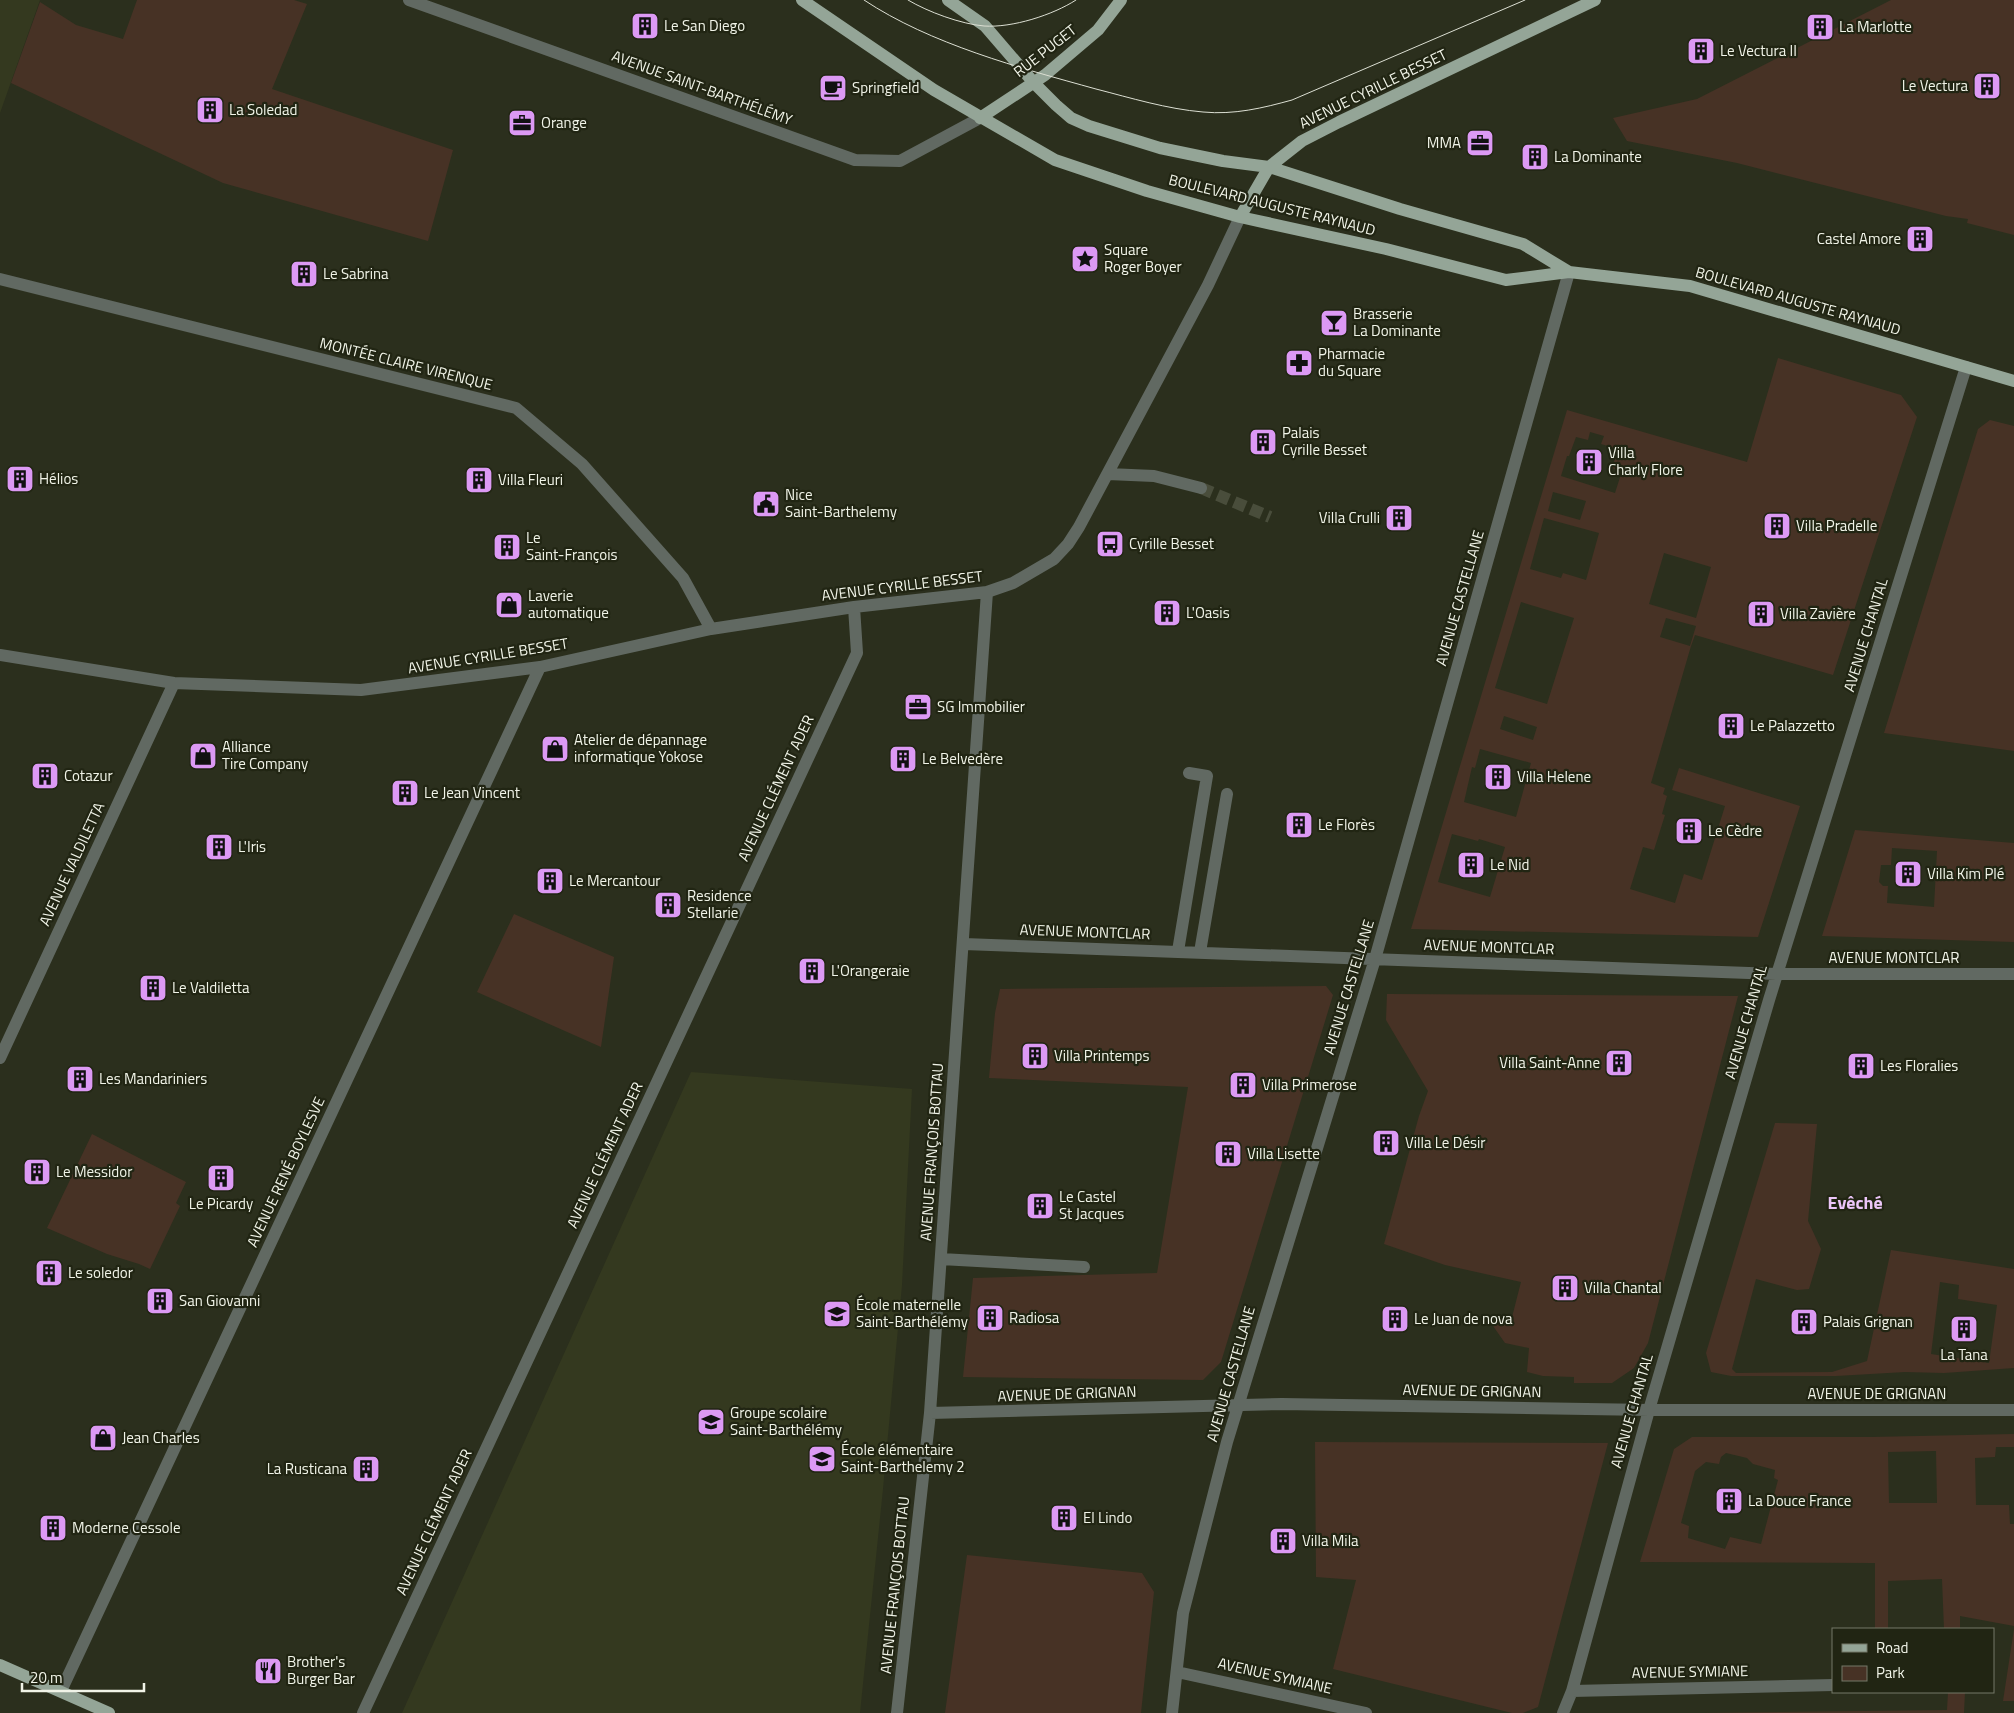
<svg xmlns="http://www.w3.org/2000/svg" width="2014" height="1713" font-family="'Titillium Web',sans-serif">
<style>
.built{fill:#34391f}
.green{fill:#473225;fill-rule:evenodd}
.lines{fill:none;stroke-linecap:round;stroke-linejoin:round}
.minor-tunnel{stroke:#494d3b;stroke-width:12;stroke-dasharray:12 6;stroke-linecap:butt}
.minor{stroke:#616962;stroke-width:12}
.major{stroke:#94a597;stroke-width:12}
.tram{stroke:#dcdfd3;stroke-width:1}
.labels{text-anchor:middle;stroke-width:4.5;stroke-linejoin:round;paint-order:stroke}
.poi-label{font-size:15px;fill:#f1f4e8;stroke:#212513;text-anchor:start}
.street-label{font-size:15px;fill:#f1f4e8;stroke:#212513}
.quarter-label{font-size:18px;font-weight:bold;fill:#ecc6f9;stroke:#212513}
</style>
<rect width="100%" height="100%" fill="#2b2f1d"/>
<!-- built -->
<path class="built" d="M0 0H40L0 113Z
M691 1072 912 1089 902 1285 883 1489 860 1713H402Z"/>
<!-- green -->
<path class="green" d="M137 0H294L307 4 272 89 453 150 428 241 223 183 11 83 40 2 76 25 123 39Z
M1891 0H2014V235L1967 223 1968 219 1946 216 1737 163 1627 141 1613 118 1697 99Z
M1778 358 1901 395 1917 417 1833 675 1695 635 1691 646 1651 783 1665 788 1663 794 1667 796 1662 814 1665 815 1654 850 1643 847 1630 889 1675 903 1684 874 1702 880 1725 806 1672 790 1679 768 1800 806 1758 937 1411 929 1567 410 1747 462ZM1590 432 1604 436 1601 444 1618 449 1612 468 1622 471 1615 493 1561 476 1567 456H1569L1576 437 1588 440ZM1553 492 1586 501 1580 520 1548 511ZM1544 518 1599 533 1586 580 1563 573 1561 578 1530 569ZM1664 553 1711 567 1696 618 1649 604ZM1521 602 1574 618 1547 704 1495 688ZM1666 618 1696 626 1690 646 1660 637ZM1504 716 1537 727 1533 740 1500 729ZM1480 749 1531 763 1516 817 1464 802 1472 767 1475 768ZM1452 834 1478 841 1479 839 1505 847 1490 897 1438 882Z
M1990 420 2014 426V751L1884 733 1978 429Z
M1855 830 2014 843V942L1822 936ZM1892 848 1937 851 1934 907 1887 903 1888 886H1883L1879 882 1881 865H1891Z
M514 914 614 957 601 1047 477 992Z
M1326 986 1333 995 1221 1362 1203 1380 963 1377 973 1278 1157 1273 1188 1087 989 1078 995 1013 1000 989Z
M1387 994 1738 996 1648 1343 1634 1368 1612 1383H1574V1377L1543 1376 1527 1372 1529 1348 1505 1343 1486 1316 1511 1321 1521 1282 1445 1265 1384 1244 1419 1116 1428 1091 1386 1020Z
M1775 1123 1817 1124 1808 1221 1821 1249 1809 1289 1797 1290 1756 1279 1732 1369 1736 1373 1832 1372 1867 1361 1891 1250 2014 1269V1368L1944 1373 1905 1372 1836 1376H1731L1711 1372 1706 1353ZM1940 1282 1959 1285 1958 1299 1997 1305 1989 1363 1931 1354Z
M92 1134 186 1182 176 1203 180 1206 150 1269 139 1264 107 1254 47 1228Z
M2014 1434V1447H1996L1995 1457 1975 1458 1976 1505H2009L2010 1524H2014V1626L1960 1616V1629H1944L1942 1579 1888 1581V1629H1875V1563L1640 1562 1674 1449 1692 1437H1871ZM1936 1451 1937 1503H1889L1888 1452ZM1726 1453 1747 1458 1753 1464 1775 1470 1774 1478 1778 1480 1761 1544 1730 1537 1725 1549 1688 1538 1689 1526 1681 1523 1695 1471 1706 1462 1719 1464 1721 1457Z
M1315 1442 1608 1443 1538 1707 1523 1713H1512L1333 1669 1356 1580 1316 1577Z
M967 1555 1142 1573 1154 1592 1141 1713H945Z
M2014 1629V1713V1701H2003Z
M1948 1692H1965L1964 1713H1703L1947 1710Z"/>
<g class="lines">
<!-- minor-tunnel -->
<path class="minor-tunnel" d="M1201 488 1270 517"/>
<!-- minor -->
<path class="minor" d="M409 0 855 160 900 161 980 118
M0 279 516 408 582 464 683 578 711 629
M1108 474 1154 476 1201 488
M0 655 174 683 361 690 540 667 711 629 854 607 987 592 1013 583 1054 559 1068 544 1079 527 1208 285 1240 217
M964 944 1776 974H2014
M1178 951 1207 776 1189 773
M1200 952 1227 794
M0 1058 174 683
M941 1259 1084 1267
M930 1413 1282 1404 1649 1410H2014
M1177 1672 1366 1713
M61 1691 540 667
M1572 1691 1833 1685
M363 1713 857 653 854 607
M897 1713 930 1413 987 592
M1172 1713 1183 1613 1227 1442 1375 959 1569 272
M1563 1713 1572 1691 1649 1410 1769 1000 1966 367"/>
<!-- major -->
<path class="major" d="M802 0 934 90 1055 160 1147 191 1240 217 1386 249 1506 280 1569 272 1690 286 2014 381
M948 0 985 26 1034 83 1056 105 1071 118 1089 126 1160 148 1223 161 1269 167 1400 209 1523 244 1569 272
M980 118 1045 75 1098 30 1121 0
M1240 217 1269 167 1302 141 1339 122 1595 0
M0 1665 109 1713"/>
<!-- tram -->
<path class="tram" d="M864 0C930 44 1020 68 1096 89 1131 98 1167 109 1203 112 1234 115 1263 108 1292 100L1525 0
M908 0C928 12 961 24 984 26 1012 28 1053 15 1076 0"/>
</g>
<!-- icons -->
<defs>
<symbol id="building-square" viewBox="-11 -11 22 22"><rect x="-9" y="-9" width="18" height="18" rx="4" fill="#dc99f4" stroke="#212513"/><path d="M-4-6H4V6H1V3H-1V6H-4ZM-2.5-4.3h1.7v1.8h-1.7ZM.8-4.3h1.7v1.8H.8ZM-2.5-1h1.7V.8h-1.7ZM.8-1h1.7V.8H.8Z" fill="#111"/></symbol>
<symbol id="cafe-square" viewBox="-11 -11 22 22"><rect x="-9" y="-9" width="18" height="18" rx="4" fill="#dc99f4" stroke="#212513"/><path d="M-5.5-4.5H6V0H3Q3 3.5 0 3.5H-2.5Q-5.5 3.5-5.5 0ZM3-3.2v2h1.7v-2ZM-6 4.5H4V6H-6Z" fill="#111"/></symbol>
<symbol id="office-square" viewBox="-11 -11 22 22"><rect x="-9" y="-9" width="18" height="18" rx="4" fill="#dc99f4" stroke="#212513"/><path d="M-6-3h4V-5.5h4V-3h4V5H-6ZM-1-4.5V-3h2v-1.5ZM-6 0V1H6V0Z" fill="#111"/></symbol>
<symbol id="sight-square" viewBox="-11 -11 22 22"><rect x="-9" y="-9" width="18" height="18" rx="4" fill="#dc99f4" stroke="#212513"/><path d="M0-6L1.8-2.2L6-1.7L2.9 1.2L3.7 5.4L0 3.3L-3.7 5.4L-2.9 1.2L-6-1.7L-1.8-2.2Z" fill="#111"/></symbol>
<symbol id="bar-square" viewBox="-11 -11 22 22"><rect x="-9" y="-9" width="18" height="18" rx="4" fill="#dc99f4" stroke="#212513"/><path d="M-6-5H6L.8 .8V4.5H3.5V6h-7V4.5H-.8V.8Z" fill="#111"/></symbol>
<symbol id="pharmacy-square" viewBox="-11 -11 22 22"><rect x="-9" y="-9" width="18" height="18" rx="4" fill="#dc99f4" stroke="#212513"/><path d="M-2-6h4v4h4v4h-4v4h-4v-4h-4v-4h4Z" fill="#111"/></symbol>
<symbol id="civic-square" viewBox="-11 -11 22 22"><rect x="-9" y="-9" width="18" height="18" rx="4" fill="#dc99f4" stroke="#212513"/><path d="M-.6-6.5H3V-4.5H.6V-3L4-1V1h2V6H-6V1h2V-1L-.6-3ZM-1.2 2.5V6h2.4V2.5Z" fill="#111"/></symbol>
<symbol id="bus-square" viewBox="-11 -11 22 22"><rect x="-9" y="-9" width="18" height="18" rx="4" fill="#dc99f4" stroke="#212513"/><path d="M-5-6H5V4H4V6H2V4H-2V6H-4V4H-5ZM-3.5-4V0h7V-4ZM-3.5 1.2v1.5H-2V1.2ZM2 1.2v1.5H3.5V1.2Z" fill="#111"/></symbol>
<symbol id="shop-square" viewBox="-11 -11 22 22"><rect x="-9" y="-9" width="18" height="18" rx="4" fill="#dc99f4" stroke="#212513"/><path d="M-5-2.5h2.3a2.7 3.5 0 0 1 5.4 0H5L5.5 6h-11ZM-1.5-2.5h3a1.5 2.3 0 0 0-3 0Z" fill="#111"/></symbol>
<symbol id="school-square" viewBox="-11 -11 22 22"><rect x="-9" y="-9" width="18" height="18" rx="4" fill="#dc99f4" stroke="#212513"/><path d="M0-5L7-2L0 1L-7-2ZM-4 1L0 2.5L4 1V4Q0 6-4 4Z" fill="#111"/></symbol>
<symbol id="restaurant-square" viewBox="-11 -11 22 22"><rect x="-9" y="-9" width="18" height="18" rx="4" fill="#dc99f4" stroke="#212513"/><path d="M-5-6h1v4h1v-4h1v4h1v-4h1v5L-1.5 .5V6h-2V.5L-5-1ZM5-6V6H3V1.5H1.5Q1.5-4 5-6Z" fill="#111"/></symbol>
</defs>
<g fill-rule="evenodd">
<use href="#building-square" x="629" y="10" width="32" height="32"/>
<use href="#building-square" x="1804" y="11" width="32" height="32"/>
<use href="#building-square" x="1685" y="35" width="32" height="32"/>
<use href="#building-square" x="1971" y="70" width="32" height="32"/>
<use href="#cafe-square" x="817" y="72" width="32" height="32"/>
<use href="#building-square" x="194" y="94" width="32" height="32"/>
<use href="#office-square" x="506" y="107" width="32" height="32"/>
<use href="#office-square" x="1464" y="127" width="32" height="32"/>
<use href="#building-square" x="1519" y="141" width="32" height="32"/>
<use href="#building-square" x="1904" y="223" width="32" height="32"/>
<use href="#sight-square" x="1069" y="243" width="32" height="32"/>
<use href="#building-square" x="288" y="258" width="32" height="32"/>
<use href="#bar-square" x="1318" y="307" width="32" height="32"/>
<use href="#pharmacy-square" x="1283" y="347" width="32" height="32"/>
<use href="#building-square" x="1247" y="426" width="32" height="32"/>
<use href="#building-square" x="1573" y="446" width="32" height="32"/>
<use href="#building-square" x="4" y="463" width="32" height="32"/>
<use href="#building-square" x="463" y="464" width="32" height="32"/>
<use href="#civic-square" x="750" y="488" width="32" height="32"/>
<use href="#building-square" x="1383" y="502" width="32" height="32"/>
<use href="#building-square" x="1761" y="510" width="32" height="32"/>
<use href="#bus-square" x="1094" y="528" width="32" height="32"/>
<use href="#building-square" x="491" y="531" width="32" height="32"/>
<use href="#shop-square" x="493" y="589" width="32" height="32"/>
<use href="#building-square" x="1151" y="597" width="32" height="32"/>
<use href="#building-square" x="1745" y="598" width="32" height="32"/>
<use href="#office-square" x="902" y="691" width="32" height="32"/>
<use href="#building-square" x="1715" y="710" width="32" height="32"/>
<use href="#shop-square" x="539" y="733" width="32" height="32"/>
<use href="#shop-square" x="187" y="740" width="32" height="32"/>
<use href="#building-square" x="887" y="743" width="32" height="32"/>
<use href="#building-square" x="29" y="760" width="32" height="32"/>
<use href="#building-square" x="1482" y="761" width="32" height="32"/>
<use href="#building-square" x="389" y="777" width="32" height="32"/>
<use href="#building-square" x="1283" y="809" width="32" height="32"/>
<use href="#building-square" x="1673" y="815" width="32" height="32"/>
<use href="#building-square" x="203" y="831" width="32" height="32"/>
<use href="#building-square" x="1455" y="849" width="32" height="32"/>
<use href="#building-square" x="1892" y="858" width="32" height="32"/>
<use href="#building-square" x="534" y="865" width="32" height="32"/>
<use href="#building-square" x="652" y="889" width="32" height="32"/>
<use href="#building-square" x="796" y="955" width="32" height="32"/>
<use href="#building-square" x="137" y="972" width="32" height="32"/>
<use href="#building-square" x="1019" y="1040" width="32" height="32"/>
<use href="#building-square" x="1603" y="1047" width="32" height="32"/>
<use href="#building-square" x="1845" y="1050" width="32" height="32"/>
<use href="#building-square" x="64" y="1063" width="32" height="32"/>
<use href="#building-square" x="1227" y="1069" width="32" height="32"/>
<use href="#building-square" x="1370" y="1127" width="32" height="32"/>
<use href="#building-square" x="1212" y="1138" width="32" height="32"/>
<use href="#building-square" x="21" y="1156" width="32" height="32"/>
<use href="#building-square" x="205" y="1162" width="32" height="32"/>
<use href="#building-square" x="1024" y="1190" width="32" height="32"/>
<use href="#building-square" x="33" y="1257" width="32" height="32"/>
<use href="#building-square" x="1549" y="1272" width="32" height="32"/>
<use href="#building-square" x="144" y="1285" width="32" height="32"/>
<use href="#school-square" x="821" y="1298" width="32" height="32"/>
<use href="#building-square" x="974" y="1302" width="32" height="32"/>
<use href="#building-square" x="1379" y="1303" width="32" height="32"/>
<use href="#building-square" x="1788" y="1306" width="32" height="32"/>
<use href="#building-square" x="1948" y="1313" width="32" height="32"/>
<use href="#school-square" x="695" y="1406" width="32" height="32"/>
<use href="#shop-square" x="87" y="1422" width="32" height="32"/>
<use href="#school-square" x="806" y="1443" width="32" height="32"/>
<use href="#building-square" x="350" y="1453" width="32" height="32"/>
<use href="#building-square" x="1713" y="1485" width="32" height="32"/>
<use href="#building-square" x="1048" y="1502" width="32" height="32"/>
<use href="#building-square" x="37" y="1512" width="32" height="32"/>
<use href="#building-square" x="1267" y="1525" width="32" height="32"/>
<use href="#restaurant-square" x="252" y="1655" width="32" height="32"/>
</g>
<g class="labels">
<!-- poi labels -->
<g class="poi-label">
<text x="664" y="31">Le San Diego</text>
<text x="1839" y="32">La Marlotte</text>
<text x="1720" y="56">Le Vectura II</text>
<text x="1968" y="91" text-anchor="end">Le Vectura</text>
<text x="852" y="93">Springfield</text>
<text x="229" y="115">La Soledad</text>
<text x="541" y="128">Orange</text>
<text x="1461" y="148" text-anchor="end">MMA</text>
<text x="1554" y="162">La Dominante</text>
<text x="1901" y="244" text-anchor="end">Castel Amore</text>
<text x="1104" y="255">Square<tspan x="1104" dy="17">Roger Boyer</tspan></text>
<text x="323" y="279">Le Sabrina</text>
<text x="1353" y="319">Brasserie<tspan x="1353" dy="17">La Dominante</tspan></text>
<text x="1318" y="359">Pharmacie<tspan x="1318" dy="17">du Square</tspan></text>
<text x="1282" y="438">Palais<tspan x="1282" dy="17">Cyrille Besset</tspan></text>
<text x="1608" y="458">Villa<tspan x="1608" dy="17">Charly Flore</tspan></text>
<text x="39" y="484">Hélios</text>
<text x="498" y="485">Villa Fleuri</text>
<text x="785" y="500">Nice<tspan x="785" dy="17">Saint-Barthelemy</tspan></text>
<text x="1380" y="523" text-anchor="end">Villa Crulli</text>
<text x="1796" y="531">Villa Pradelle</text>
<text x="526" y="543">Le<tspan x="526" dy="17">Saint-François</tspan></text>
<text x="1129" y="549">Cyrille Besset</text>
<text x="528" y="601">Laverie<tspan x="528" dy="17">automatique</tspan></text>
<text x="1186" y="618">L'Oasis</text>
<text x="1780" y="619">Villa Zavière</text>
<text x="937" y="712">SG Immobilier</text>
<text x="1750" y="731">Le Palazzetto</text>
<text x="574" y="745">Atelier de dépannage<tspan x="574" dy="17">informatique Yokose</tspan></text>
<text x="222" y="752">Alliance<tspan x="222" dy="17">Tire Company</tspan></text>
<text x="922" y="764">Le Belvedère</text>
<text x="64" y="781">Cotazur</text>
<text x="1517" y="782">Villa Helene</text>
<text x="424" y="798">Le Jean Vincent</text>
<text x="1318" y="830">Le Florès</text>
<text x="1708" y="836">Le Cèdre</text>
<text x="238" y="852">L'Iris</text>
<text x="1490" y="870">Le Nid</text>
<text x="1927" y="879">Villa Kim Plé</text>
<text x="569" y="886">Le Mercantour</text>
<text x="687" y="901">Residence<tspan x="687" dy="17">Stellarie</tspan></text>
<text x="831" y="976">L'Orangeraie</text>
<text x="172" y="993">Le Valdiletta</text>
<text x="1054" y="1061">Villa Printemps</text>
<text x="1600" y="1068" text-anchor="end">Villa Saint-Anne</text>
<text x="1880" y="1071">Les Floralies</text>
<text x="99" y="1084">Les Mandariniers</text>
<text x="1262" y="1090">Villa Primerose</text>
<text x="1405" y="1148">Villa Le Désir</text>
<text x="1247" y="1159">Villa Lisette</text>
<text x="56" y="1177">Le Messidor</text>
<text x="1059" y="1202">Le Castel<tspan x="1059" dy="17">St Jacques</tspan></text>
<text x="221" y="1209" text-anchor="middle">Le Picardy</text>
<text x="68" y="1278">Le soledor</text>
<text x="1584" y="1293">Villa Chantal</text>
<text x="179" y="1306">San Giovanni</text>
<text x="856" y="1310">École maternelle<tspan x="856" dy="17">Saint-Barthélémy</tspan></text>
<text x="1009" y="1323">Radiosa</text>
<text x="1414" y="1324">Le Juan de nova</text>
<text x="1823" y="1327">Palais Grignan</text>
<text x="1964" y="1360" text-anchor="middle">La Tana</text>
<text x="730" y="1418">Groupe scolaire<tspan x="730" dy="17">Saint-Barthélémy</tspan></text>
<text x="122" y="1443">Jean Charles</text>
<text x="841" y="1455">École élémentaire<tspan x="841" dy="17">Saint-Barthelemy 2</tspan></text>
<text x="347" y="1474" text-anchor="end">La Rusticana</text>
<text x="1748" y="1506">La Douce France</text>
<text x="1083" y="1523">El Lindo</text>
<text x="72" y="1533">Moderne Cessole</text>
<text x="1302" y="1546">Villa Mila</text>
<text x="287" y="1667">Brother's<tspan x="287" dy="17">Burger Bar</tspan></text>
</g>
<!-- street labels -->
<g class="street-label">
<text transform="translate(1045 51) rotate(-38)" y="5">RUE PUGET</text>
<text transform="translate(702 88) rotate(20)" y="5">AVENUE SAINT-BARTHÉLÉMY</text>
<text transform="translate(1373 89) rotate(-26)" y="5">AVENUE CYRILLE BESSET</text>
<text transform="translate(1272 205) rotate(14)" y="5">BOULEVARD AUGUSTE RAYNAUD</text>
<text transform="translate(1798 301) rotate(16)" y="5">BOULEVARD AUGUSTE RAYNAUD</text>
<text transform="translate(406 364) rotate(14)" y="5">MONTÉE CLAIRE VIRENQUE</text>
<text transform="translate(902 586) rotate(-7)" y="5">AVENUE CYRILLE BESSET</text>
<text transform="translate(1460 598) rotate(-74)" y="5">AVENUE CASTELLANE</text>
<text transform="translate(1866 635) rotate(-73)" y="5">AVENUE CHANTAL</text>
<text transform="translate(488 656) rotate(-9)" y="5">AVENUE CYRILLE BESSET</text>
<text transform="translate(776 788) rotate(-65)" y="5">AVENUE CLÉMENT ADER</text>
<text transform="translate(72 864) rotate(-65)" y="5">AVENUE VALDILETTA</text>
<text transform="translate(1085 932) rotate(2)" y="5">AVENUE MONTCLAR</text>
<text transform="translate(1489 947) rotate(2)" y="5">AVENUE MONTCLAR</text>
<text x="1894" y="963">AVENUE MONTCLAR</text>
<text transform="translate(1349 987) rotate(-73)" y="5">AVENUE CASTELLANE</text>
<text transform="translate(1746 1022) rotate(-74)" y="5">AVENUE CHANTAL</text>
<text transform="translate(932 1152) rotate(-86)" y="5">AVENUE FRANÇOIS BOTTAU</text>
<text transform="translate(605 1155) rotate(-65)" y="5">AVENUE CLÉMENT ADER</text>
<text transform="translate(286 1172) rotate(-65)" y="5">AVENUE RENÉ BOYLESVE</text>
<text transform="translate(1231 1374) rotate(-74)" y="5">AVENUE CASTELLANE</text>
<text transform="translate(1472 1391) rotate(1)" y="5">AVENUE DE GRIGNAN</text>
<text transform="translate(1067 1394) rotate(-2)" y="5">AVENUE DE GRIGNAN</text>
<text x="1877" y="1399">AVENUE DE GRIGNAN</text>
<text transform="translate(1632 1411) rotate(-74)" y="5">AVENUE CHANTAL</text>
<text transform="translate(434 1522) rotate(-65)" y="5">AVENUE CLÉMENT ADER</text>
<text transform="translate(895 1585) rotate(-84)" y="5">AVENUE FRANÇOIS BOTTAU</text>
<text transform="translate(1690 1672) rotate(-1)" y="5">AVENUE SYMIANE</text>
<text transform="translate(1275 1676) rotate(13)" y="5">AVENUE SYMIANE</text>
</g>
<!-- quarter labels -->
<g class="quarter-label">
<text x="1855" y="1209">Evêché</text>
</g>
</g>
<!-- legend -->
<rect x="1832" y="1628" width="162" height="65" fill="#212513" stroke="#747868"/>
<rect x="1842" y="1644" width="25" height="8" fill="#94a597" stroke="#747868"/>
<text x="1876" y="1653" font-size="15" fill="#f1f4e8">Road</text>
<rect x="1842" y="1666" width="25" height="15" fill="#473225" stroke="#747868"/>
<text x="1876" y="1678" font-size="15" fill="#f1f4e8">Park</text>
<!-- scale -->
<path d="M22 1683v8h122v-8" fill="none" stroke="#f1f4e8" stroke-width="2.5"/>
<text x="30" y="1683" font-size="15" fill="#f1f4e8" stroke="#212513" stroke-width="4" paint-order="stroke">20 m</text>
</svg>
